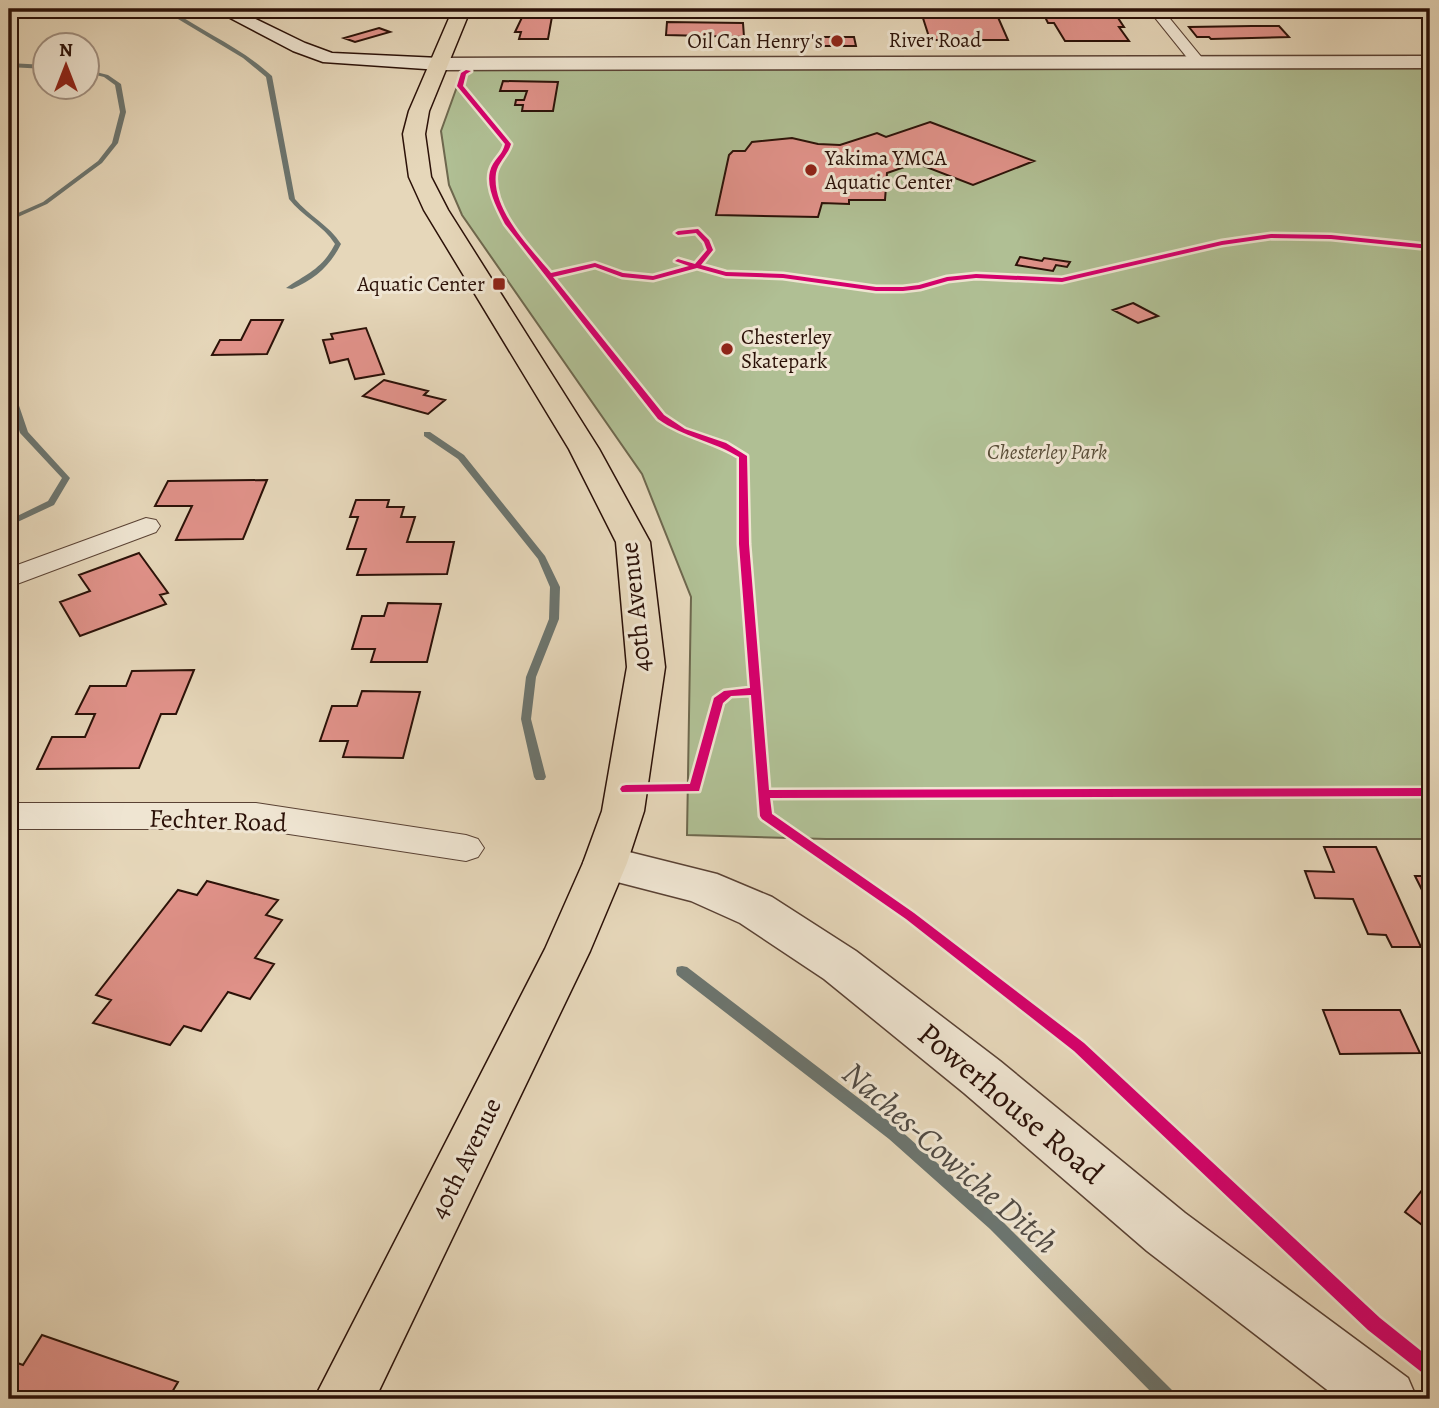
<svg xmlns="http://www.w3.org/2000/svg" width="1439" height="1408" font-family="Alegreya,serif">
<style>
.green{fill:#b0bf94;stroke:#6e684e;stroke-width:2}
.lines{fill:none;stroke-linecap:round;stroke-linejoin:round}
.stream{fill:#6c756f;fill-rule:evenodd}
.building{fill:#e1928a;stroke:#2b1108;stroke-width:2}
.minor-casing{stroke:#5a4234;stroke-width:2}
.tertiary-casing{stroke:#5a4234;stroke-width:3}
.secondary-casing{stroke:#2b1108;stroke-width:3}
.primary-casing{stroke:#2b1108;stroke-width:3}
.minor{fill:#efe5d2;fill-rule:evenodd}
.tertiary{fill:#efe5d2;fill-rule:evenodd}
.secondary{fill:#efe5d2;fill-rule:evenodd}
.primary{fill:#e6d7ba;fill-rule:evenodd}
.cycleway-casing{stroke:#efe5d2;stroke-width:5}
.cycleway{fill:#d6006c;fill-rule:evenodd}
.poi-dot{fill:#8f2418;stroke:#efe5d2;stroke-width:2.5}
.labels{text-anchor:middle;stroke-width:6;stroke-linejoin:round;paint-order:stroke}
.far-street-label{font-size:21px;fill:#2b1108;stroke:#efe5d2}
.far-poi-label{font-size:21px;fill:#2b1108;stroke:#efe5d2;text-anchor:end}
.far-park-label{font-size:21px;font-style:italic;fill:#5a4e39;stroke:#efe5d2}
.street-label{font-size:26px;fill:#2b1108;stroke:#efe5d2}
.near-street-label{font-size:32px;fill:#2b1108;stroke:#efe5d2}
.near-water-label{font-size:33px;font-style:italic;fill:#514b44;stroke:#efe5d2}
</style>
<rect width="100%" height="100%" fill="#e6d7ba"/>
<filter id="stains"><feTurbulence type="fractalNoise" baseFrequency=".00286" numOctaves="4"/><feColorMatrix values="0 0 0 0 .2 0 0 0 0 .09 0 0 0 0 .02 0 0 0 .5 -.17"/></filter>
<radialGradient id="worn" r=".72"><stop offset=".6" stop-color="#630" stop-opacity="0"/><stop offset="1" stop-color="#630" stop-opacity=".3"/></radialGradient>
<!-- green -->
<path class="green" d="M1430 68V839H826L687 835 691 597 642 474 462 215 449 185 441 131 463 70Z"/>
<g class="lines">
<!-- stream -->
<path class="stream" d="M165 9H170C203 32 242 48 272 76L295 199C309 216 329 225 341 244 330 266 315 279 292 289L286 288C308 273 322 269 335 244 323 225 302 216 289 199L266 77 243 58 178 19Z
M9 63 46 65V69L9 67Z
M88 70 108 75 121 84 126 112 118 143 102 163 47 204 9 221V217L43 202 98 161 112 143 120 112 115 85 104 77 88 73Z
M9 386 13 388 28 432 70 478 54 505 9 526V520L48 501 62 478 20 433 9 399Z
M424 432H430L464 455 545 556 560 587 559 619 536 677 531 719 546 777 544 780H536L534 777 521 719 526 677 549 619 550 587 538 559 458 459 424 436Z
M682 966 687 967 899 1129 1000 1219 1175 1393 1177 1399H1158L990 1229 889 1139 677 975 676 971 677 967Z"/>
</g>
<!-- building -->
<path class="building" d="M526 9 553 11 548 39H519L521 32H515Z
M922 15H997L1008 40H930Z
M1044 15H1116L1124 27H1119L1129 41H1065L1054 23H1048Z
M667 22 743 23 744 37 666 35Z
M1252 26H1279L1289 37 1211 39 1209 37H1197L1189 27Z
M379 28 390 32 355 42 344 38Z
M818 37H854L856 46H820Z
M503 81 558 82 553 111H522L523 105H515L516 100H524L527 91H500Z
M930 122 1034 161 973 185 916 163 887 173 885 200H849V204L822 203 818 217 716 215 729 155 733 151H745L752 142 792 138 818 144 840 145 877 133 886 137Z
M1020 257 1042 261 1044 258 1070 262 1067 267 1056 265 1053 271 1016 265Z
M1133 303 1158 316 1138 323 1113 310Z
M251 320H283L267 354 212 355 220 340H241Z
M366 328 384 374 355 379 348 359 330 363 323 340 333 339 331 334Z
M384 380 428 391 424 395 445 400 428 414 363 396Z
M267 480 243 539 176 540 192 506H155L168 481Z
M356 500H389L387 507H404L401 517H415L407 542H454L447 574 357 575 366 549H347L358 517H350Z
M139 553 168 593 160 595 166 604 80 636 60 602 90 591 79 575Z
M388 603 441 604 427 662H371L375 649H352L362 616H384Z
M194 670 176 714H161L139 768 37 769 52 737H85L95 714H76L90 686H126L132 671Z
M362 691 420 692 403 758 343 757 348 741H320L332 706H357Z
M1324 847H1376L1421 947H1392L1386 935 1368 934 1353 899 1315 898 1305 871 1334 872Z
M1415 876H1430V906Z
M207 881 278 900 266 915 282 920 255 958 274 964 250 999 228 992 201 1031 184 1026 170 1045 93 1023 111 1000 96 995 178 890 197 895Z
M1323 1010H1400L1420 1053 1340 1054Z
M1430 1180V1231L1405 1212Z
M42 1335 178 1382 168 1399H9V1360L23 1365Z"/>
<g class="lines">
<defs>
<path id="minor" d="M1148 9H1162L1203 59 1206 62 1203 65H1193Z
M146 518 156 520 160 526 156 532 9 587V568Z
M9 803H256L466 835 478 839 484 848 478 857 466 861 256 829H9Z"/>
<path id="tertiary" d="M1430 56V68L440 70 431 64 440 58Z
M605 846 717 874 772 897 856 951 1000 1061 1185 1213 1408 1378 1417 1399H1339L1147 1251 964 1093 824 979 740 923 691 901 590 875 583 863 590 851Z"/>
<path id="secondary" d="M213 9H235L305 43 332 53 440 58 449 64 440 70 323 62 293 51Z"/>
<path id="primary" d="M457 9H476L467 18 429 111 425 134 431 177 448 210 599 449 650 542 665 667 644 811 627 863 590 951 375 1399H314L545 949 583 863 602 811 627 667 616 542 569 449 424 210 409 177 403 134 409 111 450 16Z"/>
</defs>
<!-- minor casing -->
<use href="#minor" class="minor-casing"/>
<!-- tertiary casing -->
<use href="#tertiary" class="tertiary-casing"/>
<!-- secondary casing -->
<use href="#secondary" class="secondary-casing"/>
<!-- primary casing -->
<use href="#primary" class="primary-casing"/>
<!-- minor -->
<use href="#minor" class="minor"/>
<!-- tertiary -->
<use href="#tertiary" class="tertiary"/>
<!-- secondary -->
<use href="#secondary" class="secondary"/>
<!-- primary -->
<use href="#primary" class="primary"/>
<defs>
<path id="cycleway" d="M466 70 471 71 466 74 463 86 511 144C508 155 498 162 496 173 491 209 530 248 551 273L595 263 623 273 653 276 689 266 675 261 678 259 695 264 707 250 704 242 696 233 678 235 675 233 678 231 698 229 709 240 713 250 701 265 726 272 783 274 876 287H903L919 285 947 277 976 274 1062 278 1222 241 1271 234 1331 235 1430 245V249L1331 239 1271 238 1222 245 1062 282 976 278 948 281 920 289 903 291H876L783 278 726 276 697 268 653 280 622 277 595 267 553 277 664 415 685 429 726 443 747 456 749 544 769 790 1430 788V796L770 798 772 814 914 913 1084 1043 1380 1318 1430 1358V1376L1424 1374 1368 1330 1074 1051 906 919 762 819 760 816 751 695 731 696 723 703 699 791 622 792 620 789 622 786 626 785 690 784 714 698 724 691 750 688 739 544V457C713 441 683 437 658 419L505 224C497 208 482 182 493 164 498 156 503 153 505 144L457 86 461 73Z"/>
</defs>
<!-- cycleway casing -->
<use href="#cycleway" class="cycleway-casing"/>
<!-- cycleway -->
<use href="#cycleway" class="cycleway"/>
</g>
<!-- markers -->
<g class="poi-dot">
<circle cx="837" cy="41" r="7"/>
<circle cx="811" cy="170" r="7"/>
<rect x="492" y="277" width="14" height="14" rx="3.5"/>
<circle cx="727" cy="349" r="7"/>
</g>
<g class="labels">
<!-- far-street labels -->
<g class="far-street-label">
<text x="935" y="47">River Road</text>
</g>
<!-- far-poi labels -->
<g class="far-poi-label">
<text x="823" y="48">Oil Can Henry's</text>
<text x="825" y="165" text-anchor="start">Yakima YMCA<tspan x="825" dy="24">Aquatic Center</tspan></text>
<text x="485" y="291">Aquatic Center</text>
<text x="741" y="344" text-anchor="start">Chesterley<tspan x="741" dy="24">Skatepark</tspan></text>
</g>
<!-- far-park labels -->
<g class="far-park-label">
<text x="1047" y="459">Chesterley Park</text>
</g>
<!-- street labels -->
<g class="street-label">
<text transform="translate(635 607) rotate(-96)" y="9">40th Avenue</text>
<text transform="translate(218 820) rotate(2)" y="9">Fechter Road</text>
<text transform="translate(465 1158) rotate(-64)" y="9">40th Avenue</text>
</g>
<!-- near-street labels -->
<g class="near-street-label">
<text transform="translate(1011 1103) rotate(40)" y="11">Powerhouse Road</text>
</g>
<!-- near-water labels -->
<g class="near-water-label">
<text transform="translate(951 1157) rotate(41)" y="12">Naches-Cowiche Ditch</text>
</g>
</g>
<!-- margin -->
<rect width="1439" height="1408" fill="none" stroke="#e6d7ba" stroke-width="35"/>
<rect x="10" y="10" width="1418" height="1387" fill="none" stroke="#2b1108" stroke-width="3.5"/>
<rect x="18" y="18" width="1404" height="1373" fill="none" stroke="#2b1108" stroke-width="2"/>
<!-- north arrow -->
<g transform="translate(66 66)"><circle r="33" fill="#efe5d2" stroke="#a19081" stroke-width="2"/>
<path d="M0-5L12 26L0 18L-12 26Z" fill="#8f2418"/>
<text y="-10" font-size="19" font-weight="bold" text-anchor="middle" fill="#2b1108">N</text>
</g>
<rect width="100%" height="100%" filter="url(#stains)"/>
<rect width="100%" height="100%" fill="url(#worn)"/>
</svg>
